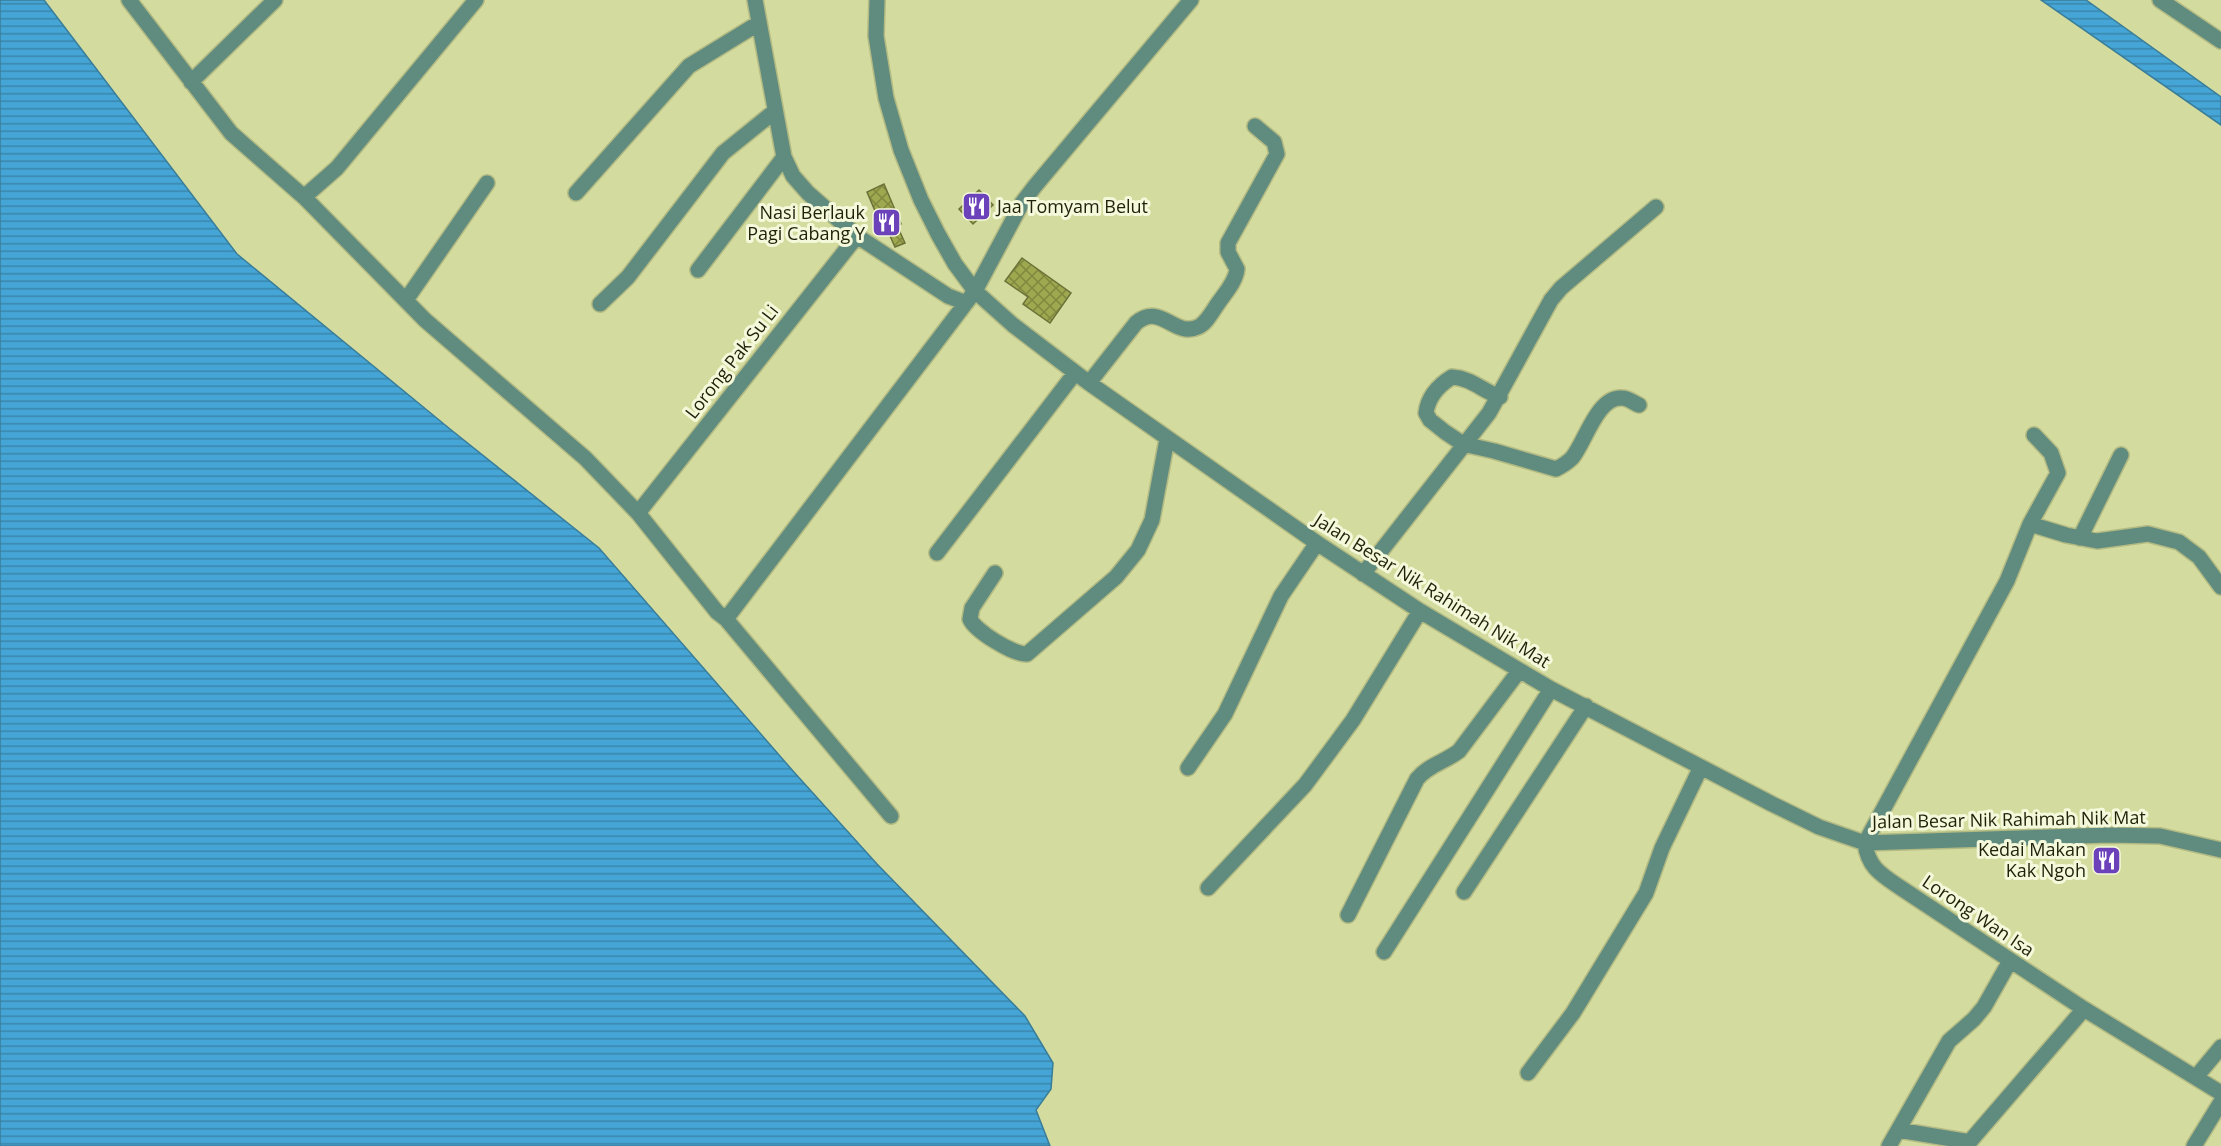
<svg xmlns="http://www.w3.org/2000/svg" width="2221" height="1146" font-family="'Open Sans',sans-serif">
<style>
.water{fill:url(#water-rules);stroke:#3a7d98;stroke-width:1.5}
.building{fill:url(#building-cross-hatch);stroke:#6b7138;stroke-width:1.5}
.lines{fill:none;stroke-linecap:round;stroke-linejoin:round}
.minor-casing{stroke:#b3ba83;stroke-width:18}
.minor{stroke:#608c7f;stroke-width:15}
.labels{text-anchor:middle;stroke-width:6;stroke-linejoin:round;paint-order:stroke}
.poi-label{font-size:18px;fill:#1f2109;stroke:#f5f9db;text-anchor:end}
.street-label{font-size:18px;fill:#1f2109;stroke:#f5f9db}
</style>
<defs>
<pattern id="water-rules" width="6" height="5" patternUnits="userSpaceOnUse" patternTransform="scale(1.5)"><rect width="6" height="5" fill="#45a5d6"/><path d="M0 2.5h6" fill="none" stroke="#3986ac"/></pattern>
<pattern id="building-cross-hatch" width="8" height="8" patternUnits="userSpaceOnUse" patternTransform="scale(1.5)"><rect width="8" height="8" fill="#9ea84e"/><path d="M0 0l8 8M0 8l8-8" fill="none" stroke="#80883f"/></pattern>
</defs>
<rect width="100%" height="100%" fill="#d3dc9e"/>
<!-- water -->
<path class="water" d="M0 0H44L237 254 450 429 599 548 793 771 877 864 1025 1016 1053 1063 1051 1089 1036 1110 1050 1146H0Z
M2041 0H2086L2221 97V125Z"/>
<!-- building -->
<path class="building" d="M884 184 901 224 884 232 867 192Z
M979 190 993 205 973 224 959 209Z
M900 232 905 243 895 247 890 236Z
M1022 258 1071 293 1050 323 1023 304 1028 297 1005 281Z"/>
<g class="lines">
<defs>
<path id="minor" d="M129 0 231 133 304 197 425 320 585 458 638 513 717 612 726 619 975 291 1022 203 1035 186 1191 0
M755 0 784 157 793 176 808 193 857 236 948 296 966 303
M877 0 876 36 886 98 901 150 921 200 938 234 955 264 975 291 1013 325 1089 383 1317 543 1420 611 1551 689 1772 804 1819 827 1865 843 2109 835 2160 836 2221 850
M2160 0 2221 41
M191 82 275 0
M576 193 689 66 759 23
M304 197 337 168 476 0
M698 270 784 157
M406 300 487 183
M600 304 628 277 723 153 775 111
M1089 383 1136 323C1161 302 1174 338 1198 327 1207 323 1213 310 1219 302 1226 292 1236 281 1237 269L1228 252V243L1277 154 1274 142 1255 126
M1500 397C1483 391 1471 378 1452 377 1439 385 1428 397 1426 413L1430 420 1445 432 1463 444 1494 451 1556 469C1562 466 1567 463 1572 458 1585 443 1597 396 1622 398 1628 398 1634 403 1639 405
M2034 435 2051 453 2058 473 2030 524 2007 581 1865 843C1868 868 1882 875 1901 888L2084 1009 2221 1093
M638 513 857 236
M2030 524 2066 535 2097 541 2148 534 2179 542 2199 557 2221 587
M2080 538 2121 455
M937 553 1075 373
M995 573 972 608 970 619C975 631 1014 655 1027 654L1116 577 1138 550 1152 520 1167 439
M1363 574 1489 413 1551 300 1561 288 1656 207
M726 619 891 816
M1188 768 1225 714 1281 596 1317 543
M1208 888 1305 785 1353 720 1420 611
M1464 892 1586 706
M1348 915 1417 779C1428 765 1445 762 1459 751L1519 671
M1384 952 1551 689
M1528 1073 1573 1013 1646 893 1662 848 1701 767
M2196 1077 2221 1047
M1898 1130 1970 1142
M1889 1146 1949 1041 1974 1019 1984 1007 2010 961
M1966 1146 2084 1009
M2194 1146 2221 1102"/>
</defs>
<!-- minor casing -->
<use href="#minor" class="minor-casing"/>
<!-- minor -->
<use href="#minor" class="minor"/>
</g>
<!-- icons -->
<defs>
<symbol id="restaurant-square" viewBox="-11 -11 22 22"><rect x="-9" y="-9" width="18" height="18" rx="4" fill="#6b42ba" stroke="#f5f9db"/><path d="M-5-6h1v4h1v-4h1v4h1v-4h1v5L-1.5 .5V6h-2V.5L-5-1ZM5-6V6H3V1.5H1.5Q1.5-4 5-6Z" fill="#fff"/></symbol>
</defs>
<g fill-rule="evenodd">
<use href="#restaurant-square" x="960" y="190" width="33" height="33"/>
<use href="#restaurant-square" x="870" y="206" width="33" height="33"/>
<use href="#restaurant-square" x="2090" y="844" width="33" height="33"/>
</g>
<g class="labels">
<!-- poi labels -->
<g class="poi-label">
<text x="997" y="213" text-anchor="start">Jaa Tomyam Belut</text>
<text x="865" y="219">Nasi Berlauk<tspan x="865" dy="21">Pagi Cabang Y</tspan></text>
<text x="2086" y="856">Kedai Makan<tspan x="2086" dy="21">Kak Ngoh</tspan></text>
</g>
<!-- street labels -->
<g class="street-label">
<text transform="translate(732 362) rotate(-52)" y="6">Lorong Pak Su Li</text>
<text transform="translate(1432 591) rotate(32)" y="6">Jalan Besar Nik Rahimah Nik Mat</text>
<text transform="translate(2009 820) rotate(-1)" y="6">Jalan Besar Nik Rahimah Nik Mat</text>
<text transform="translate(1978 916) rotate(34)" y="6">Lorong Wan Isa</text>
</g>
</g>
</svg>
